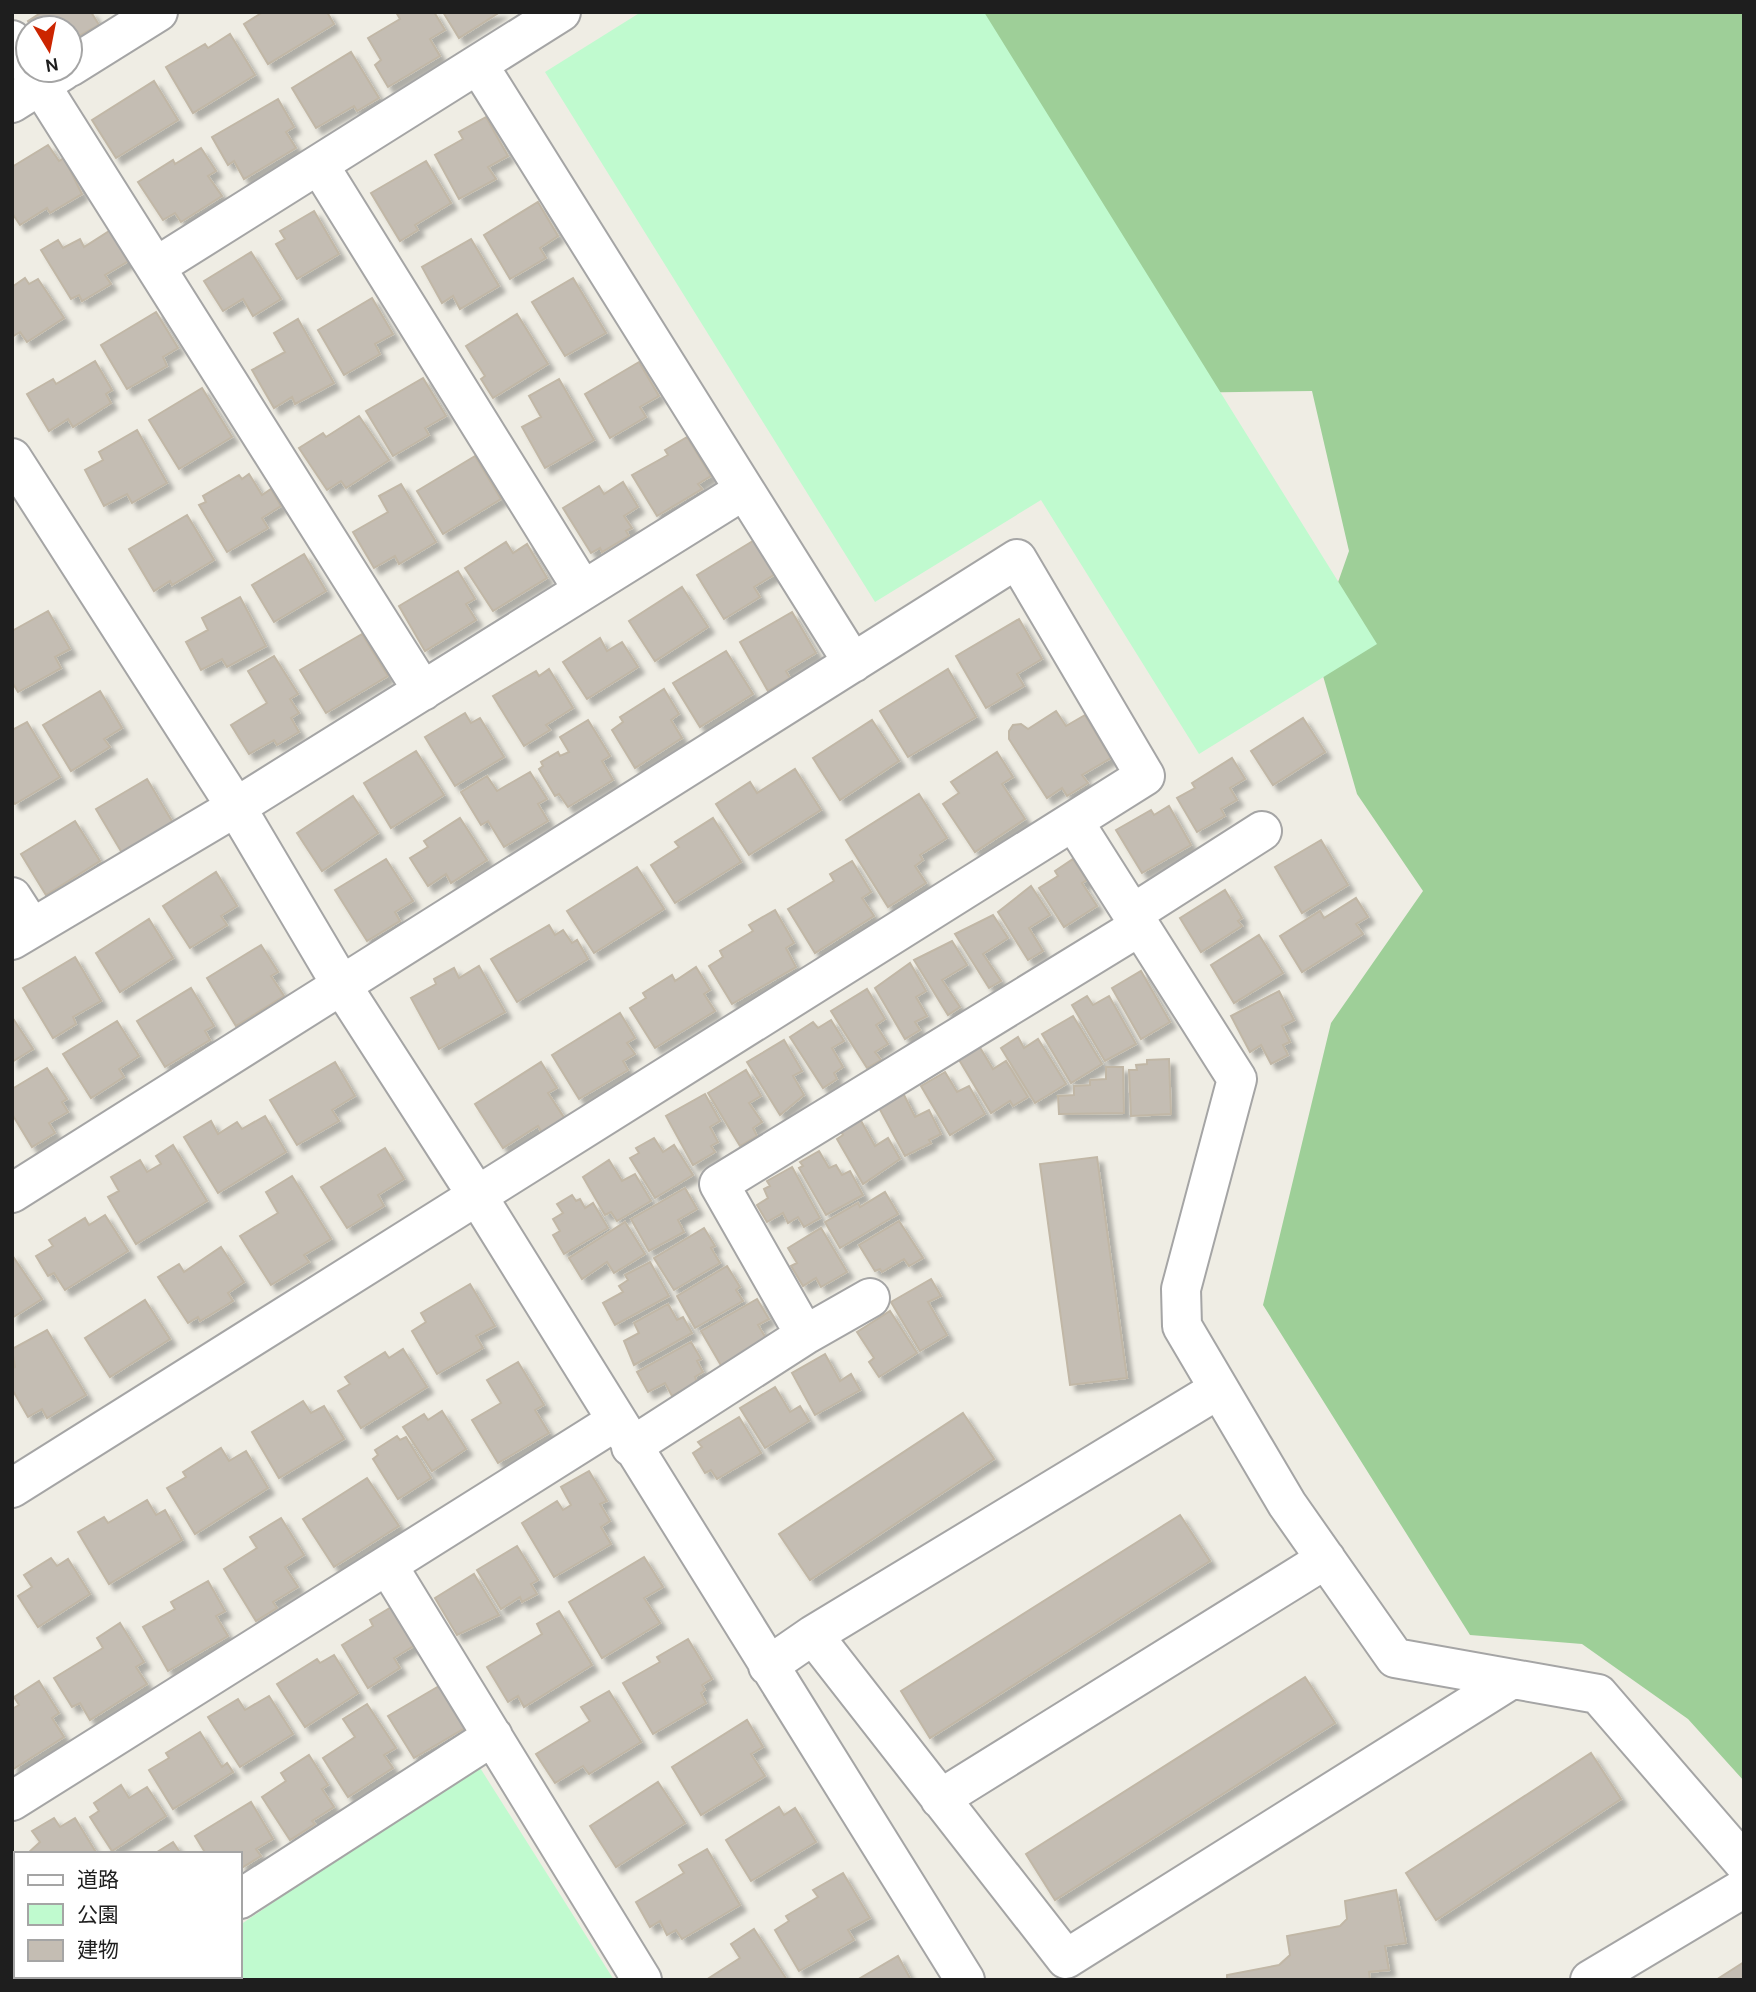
<svg xmlns="http://www.w3.org/2000/svg" width="1756" height="1992" font-family="Karla,'Noto Sans JP',sans-serif">
<style>
.forest{fill:#9ecf98}
.park{fill:#c0facf}
.building{fill:#c4bdb3;stroke:#c1b7a6;stroke-width:2;filter:url(#shadow)}
.lines{fill:none;stroke-linecap:round;stroke-linejoin:round}
.minor-casing{stroke:#a5a5a5;stroke-width:42}
.minor{stroke:#fff;stroke-width:38}
</style>
<defs>
<filter id="shadow"><feDropShadow dx="6" dy="6" stdDeviation="2" flood-color="#0004"/></filter>
</defs>
<rect width="100%" height="100%" fill="#efede4"/>
<!-- forest -->
<path class="forest" d="M780 12H1744V1781L1688 1719 1582 1644 1470 1635 1263 1305 1331 1023 1423 891 1357 794 1315 648 1349 551 1312 391 1173 393Z"/>
<!-- park -->
<path class="park" d="M641 12H984L1377 644 1199 754 1041 500 875 602 545 72Z
M477 1763 614 1980H239L240 1925Z"/>
<!-- building -->
<path class="building" d="M91 12 99 25 70 41V28H32L28 21 42 12Z
M263 12H327L334 24 268 64 244 24Z
M396 12H434L445 30 430 39 440 56 388 87 375 65 381 60 368 38 400 19Z
M443 12H500L459 38Z
M230 34 255 75 193 113 166 67 205 44 208 48Z
M351 52 379 98 357 111 354 106 316 128 292 88Z
M154 81 178 120 116 158 92 120Z
M278 99 294 127 286 132 296 148 244 179 234 161 228 165 212 137Z
M486 117 508 156 488 167 496 179 459 199 435 155 463 139 459 132Z
M48 145 59 161 64 158 82 194 50 213 47 208 20 225 12 213V167Z
M201 148 216 171 208 176 222 196 181 222 175 213 163 220 138 182 173 160 175 164Z
M426 161 451 203 415 225 418 230 400 241 371 193Z
M538 202 558 236 540 248 546 258 510 279 484 235Z
M314 211 339 254 297 279 276 244 285 239 280 231Z
M114 228 132 259 105 275 111 284 82 301 79 295 71 299 41 250 58 240 63 248 80 239 84 247Z
M471 239 499 286 460 309 453 296 442 303 422 267Z
M251 252 281 299 253 316 243 299 223 311 204 281Z
M25 278 29 284 38 279 64 318 27 342 20 332 12 337V287Z
M573 278 606 333 565 356 532 302Z
M372 298 393 334 375 344 380 354 344 375 318 330Z
M156 312 178 348 163 357 167 366 127 389 101 345Z
M517 314 548 364 493 398 481 379 485 376 466 346Z
M298 319 334 383 295 404 292 397 274 408 252 370 285 352 274 333Z
M95 361 112 390 106 394 111 403 73 427 68 419 49 431 27 394 53 379 56 384Z
M639 362 659 396 640 407 646 417 610 438 585 394Z
M423 378 446 416 425 428 429 435 393 456 366 411Z
M559 379 594 440 545 468 522 427 541 417 529 396Z
M202 388 232 437 179 469 149 420Z
M359 416 389 460 346 488 341 481 327 490 299 448 323 433 326 437Z
M137 430 167 483 132 503 127 494 104 506 85 470 103 460 99 452Z
M687 437 711 476 698 484 702 489 657 516 632 475 668 455 665 450Z
M475 456 501 499 443 534 417 491Z
M249 474 262 495 271 489 281 506 262 518 268 528 227 552 199 505 206 502 203 496 239 475 242 479Z
M623 482 638 507 624 516 632 528 626 531 629 536 602 552 600 548 591 553 563 508 599 486 604 494Z
M401 484 436 542 399 564 395 556 374 568 353 532 388 512 379 496Z
M187 515 214 560 172 585 170 581 154 591 129 549Z
M756 539 777 573 754 587 760 597 724 619 697 575Z
M506 542 513 553 527 544 547 578 493 611 465 568Z
M304 554 326 591 274 622 252 585Z
M458 571 475 599 466 604 476 620 425 651 399 606Z
M682 587 708 627 655 661 629 621Z
M240 597 266 646 227 667 222 659 201 670 186 642 208 630 202 618Z
M48 611 70 649 55 657 61 668 18 692 12 682V631Z
M792 612 816 653 786 671 790 678 768 691 740 642Z
M1019 619 1042 659 1017 674 1024 686 986 708 956 656Z
M362 634 388 676 326 713 300 670Z
M600 638 607 651 622 642 638 667 587 699 563 662Z
M726 651 753 694 700 727 673 683Z
M274 656 298 694 290 699 299 713 291 718 299 732 277 745 274 740 249 754 231 725 267 703 248 671Z
M549 669 573 708 546 725 550 730 524 746 493 696 536 671 539 676Z
M948 669 976 717 908 757 880 711Z
M664 689 679 714 671 720 682 738 635 768 612 730 623 722 620 717Z
M100 691 122 728 104 739 110 747 71 771 43 725Z
M1056 711 1066 726 1085 715 1111 758 1082 775 1088 783 1067 796 1062 788 1047 798 1009 739V731L1013 725 1021 724 1028 729Z
M465 713 471 723 480 718 504 757 455 786 425 737Z
M1303 718 1325 752 1273 785 1251 751Z
M588 720 610 756 602 761 613 780 568 807 559 794 555 796 539 769 543 766 541 762 558 752 560 756 569 752 560 737Z
M872 720 899 761 840 800 813 758Z
M27 722 60 777 15 804 12 800V730Z
M416 751 444 795 391 828 364 783Z
M997 752 1013 777 1002 784 1025 819 975 852 943 804 959 793 951 782Z
M1232 758 1245 779 1230 788 1237 800 1221 809 1225 816 1197 832 1177 798 1195 788 1192 783Z
M795 769 821 810 749 855 716 804 750 782 757 793Z
M530 772 547 799 538 804 548 821 504 847 488 821 481 825 461 792 487 776 497 791Z
M147 779 173 823 122 853 96 809Z
M919 794 947 838 920 855 923 860 915 866 926 883 888 907 846 840Z
M353 796 378 833 322 871 297 833Z
M1169 806 1191 845 1142 873 1116 830 1151 810 1154 815Z
M460 818 487 860 451 883 446 874 428 886 410 858 428 847 424 841Z
M713 818 741 862 675 903 651 865 679 847 675 842Z
M75 821 100 861 46 895 21 854Z
M1321 840 1348 885 1302 913 1275 867Z
M386 859 413 901 395 912 400 921 367 941 335 890Z
M1073 859 1087 880 1082 883 1097 906 1064 927 1039 888 1058 876 1055 871Z
M852 861 871 892 862 898 874 916 815 953 788 909 834 881 830 874Z
M637 867 664 909 594 953 567 911Z
M216 872 237 906 221 916 227 925 190 948 163 906Z
M1031 886 1050 915 1029 928 1043 951 1028 960 998 912Z
M1225 890 1242 918 1238 921 1242 926 1201 952 1180 918Z
M1356 898 1368 917 1356 924 1363 934 1302 972 1280 936 1320 911 1324 918Z
M775 910 794 943 786 948 796 967 732 1004 709 966 723 957 720 951 753 931 749 925Z
M993 915 1008 938 983 954 1001 981 989 988 955 934Z
M149 919 173 958 120 992 96 953Z
M549 925 555 935 563 930 572 943 577 940 588 959 517 1002 491 959Z
M1259 935 1283 973 1234 1003 1211 965Z
M952 941 967 965 942 980 960 1007 948 1015 914 960Z
M261 945 278 972 271 976 284 996 236 1026 207 978Z
M75 957 101 1001 73 1017 76 1024 53 1038 23 988Z
M910 963 926 991 916 997 927 1016 915 1022 920 1030 905 1039 875 988Z
M479 966 505 1012 439 1049 411 998 436 984 434 979 454 968 459 978Z
M696 967 710 990 704 994 715 1011 655 1048 630 1008 646 998 643 993 672 975 675 981Z
M1141 971 1170 1022 1141 1039 1112 988Z
M191 988 214 1026 205 1031 210 1040 165 1067 137 1021Z
M867 989 885 1019 876 1025 888 1044 875 1052 881 1060 867 1068 831 1011Z
M1279 991 1294 1020 1282 1026 1290 1042 1283 1045 1288 1055 1271 1064 1261 1045 1250 1052 1231 1016Z
M1087 996 1093 1005 1109 996 1136 1044 1105 1061 1072 1005Z
M620 1013 635 1038 627 1043 635 1054 623 1061 628 1070 579 1099 552 1055Z
M1073 1016 1102 1064 1071 1083 1042 1034Z
M12 1017 33 1049 12 1062Z
M831 1020 844 1041 832 1048 843 1067 834 1073 837 1079 823 1088 790 1037 813 1022 818 1028Z
M117 1021 139 1056 119 1069 124 1077 91 1098 63 1054Z
M1018 1037 1024 1048 1038 1039 1066 1084 1035 1103 1001 1048Z
M784 1040 802 1071 793 1076 804 1095 780 1115 747 1062Z
M979 1046 993 1069 1006 1061 1028 1097 1013 1106 1010 1101 991 1113 958 1058Z
M1169 1059 1171 1114 1131 1116 1129 1070H1137L1136 1065 1147 1064V1060Z
M335 1062 355 1096 332 1110 339 1121 297 1145 270 1100Z
M541 1062 557 1088 548 1093 565 1119 542 1133 538 1126 503 1148 475 1104Z
M1106 1067H1123L1124 1113 1059 1114 1058 1096 1074 1095V1086L1090 1085V1080L1106 1079Z
M47 1068 67 1099 62 1102 68 1112 49 1123 55 1133 32 1147 12 1114V1089Z
M746 1070 761 1096 749 1103 762 1122 753 1128 757 1136 740 1146 708 1093Z
M945 1072 957 1092 969 1086 985 1114 950 1135 921 1086Z
M903 1093 915 1117 929 1110 941 1134 929 1140 931 1143 905 1156 878 1106Z
M705 1094 720 1121 710 1127 718 1142 711 1146 715 1152 693 1165 666 1116Z
M265 1116 286 1152 218 1193 184 1137 211 1121 218 1134 237 1122 242 1129Z
M860 1119 875 1146 888 1138 900 1159 863 1184 837 1139 843 1135 841 1131Z
M654 1138 663 1152 674 1145 693 1175 655 1198 630 1158 639 1153 636 1148Z
M173 1145 207 1201 136 1244 108 1197 119 1191 111 1177 140 1160 147 1172 161 1164 156 1156Z
M385 1148 404 1179 378 1195 384 1206 347 1228 321 1187Z
M819 1151 829 1168 836 1165 842 1175 850 1171 863 1195 826 1215 799 1168 803 1166 800 1162Z
M1097 1157 1127 1378 1070 1385 1040 1164Z
M609 1160 622 1181 635 1174 651 1201 617 1221 611 1212 605 1215 583 1177Z
M792 1167 820 1218 804 1227 798 1217 788 1223 783 1213 767 1222 757 1205 768 1198 764 1189 770 1186 767 1181Z
M292 1176 331 1239 304 1255 309 1262 271 1285 240 1236 278 1213 266 1192Z
M685 1188 697 1209 678 1220 684 1232 649 1251 631 1219Z
M885 1192 898 1214 840 1248 825 1222 858 1203 860 1207Z
M572 1195 576 1201 580 1199 585 1208 593 1203 608 1228 564 1254 553 1235 560 1231 553 1219 563 1213 557 1204Z
M105 1215 128 1251 65 1290 54 1273 48 1276 36 1256 53 1246 49 1240 85 1218 89 1225Z
M899 1221 923 1258 909 1266 904 1259 882 1272 880 1269 875 1271 859 1245Z
M625 1222 645 1254 614 1273 607 1262 582 1279 569 1258Z
M704 1228 715 1246 711 1248 720 1263 674 1290 654 1258Z
M821 1228 847 1272 821 1287 816 1278 803 1286 791 1266 797 1263 788 1248Z
M221 1247 244 1282 228 1293 233 1301 200 1321 198 1317 188 1323 158 1277 179 1264 184 1272Z
M12 1255 42 1299 12 1318Z
M650 1262 669 1296 615 1325 603 1303 623 1292 619 1286 628 1280 625 1275Z
M727 1266 740 1287 736 1290 743 1301 695 1328 677 1296Z
M931 1279 941 1296 928 1302 947 1335 920 1351 891 1302Z
M470 1284 495 1326 476 1336 483 1348 437 1374 412 1331 426 1322 421 1313Z
M757 1299 769 1319 758 1325 767 1340 722 1367 701 1331Z
M145 1300 170 1339 110 1377 85 1338Z
M668 1304 677 1320 683 1317 692 1333 634 1365 624 1341 639 1333 634 1323Z
M890 1311 917 1353 879 1377 869 1362 874 1358 857 1332Z
M47 1330 86 1395 47 1418 42 1409 28 1417 12 1389V1369L15 1367 12 1349Z
M691 1342 701 1359 697 1361 703 1372 695 1377 697 1382 672 1396 665 1383 648 1392 637 1372Z
M403 1349 427 1387 361 1428 338 1391 350 1384 345 1377 385 1352 389 1358Z
M825 1354 840 1381 851 1374 860 1390 815 1415 792 1373Z
M518 1362 544 1405 535 1410 549 1433 498 1463 472 1420 501 1403 487 1380Z
M775 1387 790 1412 800 1406 809 1421 765 1448 740 1408Z
M303 1401 311 1413 324 1406 344 1439 279 1478 252 1432Z
M442 1411 466 1449 432 1471 403 1427 424 1414 428 1420Z
M963 1413 994 1459 810 1580 779 1534Z
M739 1417 761 1453 717 1479 711 1470 705 1473 693 1453 702 1447 698 1442Z
M397 1436 400 1440 406 1437 431 1478 398 1499 373 1459 378 1455 375 1450Z
M221 1448 229 1461 246 1451 268 1488 195 1534 167 1488 186 1477 183 1472Z
M589 1471 607 1501 600 1504 610 1521 601 1527 611 1544 554 1577 522 1523 557 1501 563 1510 571 1505 561 1487Z
M367 1478 399 1526 334 1567 303 1519Z
M147 1500 156 1515 165 1510 182 1540 109 1584 78 1532 104 1517 108 1523Z
M1180 1515 1210 1561 930 1738 901 1691Z
M281 1518 304 1555 285 1567 298 1587 273 1602 277 1608 256 1621 224 1569 257 1548 250 1537Z
M517 1546 538 1580 531 1584 537 1594 522 1602 520 1597 501 1609 477 1570Z
M644 1557 663 1587 644 1598 660 1623 602 1658 569 1602Z
M51 1558 57 1566 68 1559 90 1594 38 1627 18 1596 32 1587 24 1575Z
M474 1574 499 1615 457 1635 435 1598Z
M208 1581 225 1611 216 1616 228 1636 168 1671 143 1627 175 1609 171 1602Z
M393 1606 417 1644 394 1658 400 1668 368 1688 342 1645 373 1626 370 1620Z
M559 1611 592 1665 524 1707 518 1696 508 1702 487 1667 542 1634 537 1624Z
M120 1623 144 1662 136 1667 147 1684 90 1720 80 1703 72 1707 54 1678 103 1648 97 1638Z
M688 1639 712 1679 702 1685 705 1690 701 1693 706 1703 653 1734 623 1683 660 1662 657 1657Z
M334 1655 358 1693 305 1727 277 1684 317 1659 320 1663Z
M1305 1677 1335 1723 1055 1900 1026 1854Z
M39 1681 59 1713 52 1718 64 1737 12 1770V1709L19 1705 14 1697Z
M439 1686 465 1728 414 1758 388 1716Z
M609 1691 641 1742 589 1774 583 1766 555 1783 536 1754 590 1721 581 1707Z
M269 1696 293 1734 240 1767 208 1717 238 1699 245 1710Z
M367 1704 396 1748 384 1755 393 1768 348 1797 323 1758 355 1737 343 1719Z
M747 1720 763 1747 751 1754 765 1776 701 1815 672 1767Z
M200 1732 222 1767 227 1763 233 1772 173 1809 149 1770 169 1758 166 1753Z
M1591 1753 1621 1799 1436 1920 1406 1873Z
M309 1755 328 1785 322 1789 334 1807 312 1821 315 1824 290 1840 262 1797 286 1781 281 1773Z
M658 1782 685 1823 616 1867 590 1826Z
M121 1785 129 1798 147 1787 166 1816 112 1851 90 1817 99 1811 94 1803Z
M251 1802 273 1839 256 1849 261 1856 240 1869V1854H206L195 1836Z
M779 1807 784 1815 795 1808 816 1842 751 1881 726 1840Z
M54 1818 60 1827 75 1818 97 1854H27L40 1842 32 1831Z
M173 1842 181 1854H154Z
M707 1849 740 1905 682 1939 676 1930 667 1935 660 1921 650 1927 636 1902 684 1873 679 1865Z
M12 1856 16 1862V1910L12 1912Z
M843 1873 870 1918 848 1930 854 1940 799 1971 775 1930 789 1921 786 1916 818 1897 813 1890Z
M1396 1890 1406 1943 1385 1946 1389 1970 1369 1972 1370 1980H1227V1975L1279 1965 1290 1955 1287 1936 1340 1926 1347 1919 1345 1901Z
M754 1929 787 1980H706L740 1958 731 1944Z
M16 1939V1976L65 1977 60 1980H16L12 1974V1942Z
M898 1956 911 1980H857Z
M1744 1962V1980H1716Z"/>
<g class="lines">
<defs>
<path id="minor" d="M12 40 28 65
M479 66 853 663
M70 67 158 12
M31 70 423 691
M12 103 63 71
M319 165 583 590
M157 266 561 12
M12 458 236 807 342 986 478 1197 965 1980
M1074 822 1237 1079 1181 1289 1182 1326 1287 1504 1395 1658 1598 1694 1744 1863
M12 897 32 928
M1132 914 1262 831
M12 940 236 807 744 490
M12 1193 1017 559 1145 776 12 1488
M805 1335 870 1298
M631 1447 805 1335 719 1184 1140 926
M388 1566 642 1980
M813 1635 1219 1389
M768 1666 813 1635 1066 1959 1512 1679
M940 1799 1326 1559
M12 1801 616 1421
M240 1899 493 1736
M212 1976 214 1980
M118 1980 124 1976
M1590 1980 1744 1888"/>
</defs>
<!-- minor casing -->
<use href="#minor" class="minor-casing"/>
<!-- minor -->
<use href="#minor" class="minor"/>
</g>
<!-- border -->
<rect width="1756" height="1992" fill="none" stroke="#1e1e1e" stroke-width="28"/>
<!-- legend -->
<rect x="14" y="1852" width="228" height="126" fill="#ffffff" stroke="#a5a5a5" stroke-width="2"/>
<rect x="28" y="1875" width="35" height="10" fill="#ffffff" stroke="#a5a5a5" stroke-width="2"/>
<text x="77" y="1887" font-size="21" fill="#1e1e1e">道路</text>
<rect x="28" y="1904" width="35" height="21" fill="#c0facf" stroke="#a5a5a5" stroke-width="2"/>
<text x="77" y="1922" font-size="21" fill="#1e1e1e">公園</text>
<rect x="28" y="1940" width="35" height="21" fill="#c4bdb3" stroke="#a5a5a5" stroke-width="2"/>
<text x="77" y="1957" font-size="21" fill="#1e1e1e">建物</text>
<!-- north arrow -->
<g transform="translate(49 49) rotate(170)"><circle r="33" fill="#ffffff" stroke="#a5a5a5" stroke-width="2"/>
<path d="M0-5L12 26L0 18L-12 26Z" fill="#cc2500"/>
<text y="-10" font-size="19" font-weight="bold" text-anchor="middle" fill="#1e1e1e">N</text>
</g>
</svg>
